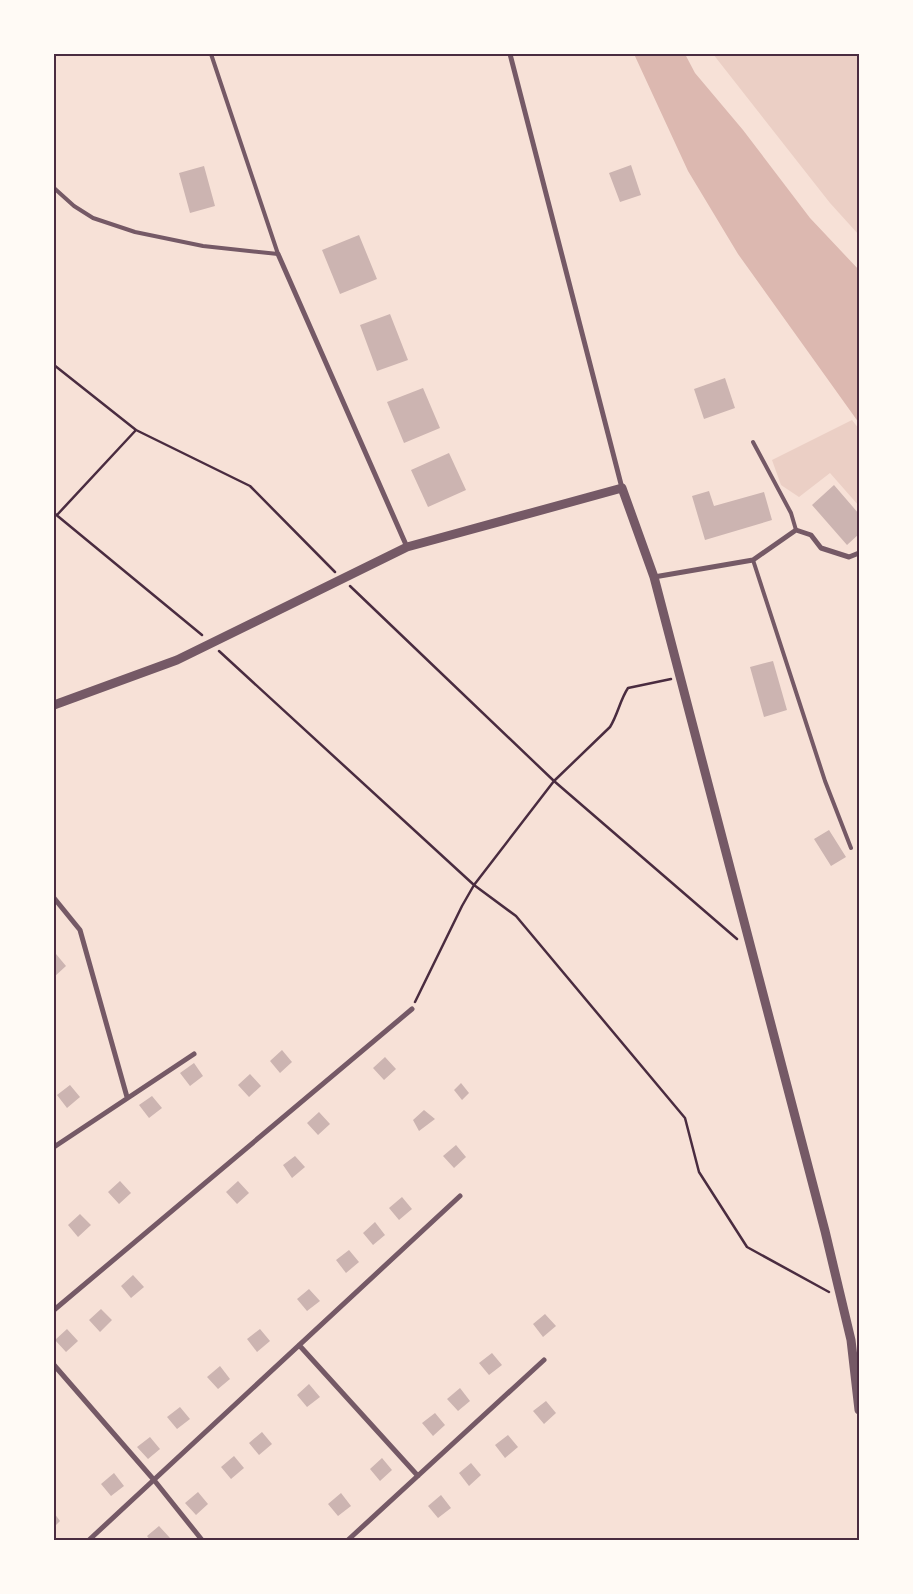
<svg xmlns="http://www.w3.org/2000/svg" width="913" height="1594" font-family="'Nunito Sans',sans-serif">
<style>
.green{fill:#ebcfc5}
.water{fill:#dcb8b0}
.building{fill:#ccb4b1}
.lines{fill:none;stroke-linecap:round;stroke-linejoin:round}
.path{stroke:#4a2c40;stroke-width:2.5}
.service{stroke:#755966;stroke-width:4}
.minor{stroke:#755966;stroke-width:5}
.tertiary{stroke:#755966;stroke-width:9}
.neatline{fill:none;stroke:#4a2c40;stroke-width:2}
</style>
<rect width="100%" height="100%" fill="#f7e1d7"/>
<!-- green -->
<path class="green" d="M713 54 859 55V235L830 203Z
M852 420 859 429V506L830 473 799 497 781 485 772 460Z"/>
<!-- water -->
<path class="water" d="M634 54H685L695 73 743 130 810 218 859 270V423L738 254 688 171Z"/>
<!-- building -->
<path class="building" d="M631 165 641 195 620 202 609 173Z
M204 166 215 206 190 213 179 173Z
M359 235 377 279 340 294 322 250Z
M390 314 408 360 377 371 360 325Z
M725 378 735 408 704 419 694 389Z
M423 388 440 428 404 443 387 402Z
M449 453 466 490 428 507 411 470Z
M834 485 859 514V534L847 545 812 505Z
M709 491 714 506 764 492 772 520 705 540 692 496Z
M773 661 787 710 764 717 750 667Z
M829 830 846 857 831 866 814 839Z
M56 954 66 966 54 977V956Z
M282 1050 292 1062 280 1073 270 1061Z
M385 1057 396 1069 384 1080 373 1068Z
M194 1063 203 1076 190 1086 180 1073Z
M250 1074 261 1086 249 1097 238 1085Z
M461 1083 469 1093 462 1100 454 1090Z
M70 1085 80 1097 67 1108 57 1095Z
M152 1096 162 1108 149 1118 139 1105Z
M424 1110 435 1119 419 1131 413 1120Z
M319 1112 330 1124 318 1135 307 1123Z
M456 1145 466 1157 454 1168 443 1156Z
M295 1156 305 1167 292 1178 283 1165Z
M120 1181 131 1193 119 1204 108 1192Z
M238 1181 249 1193 237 1204 226 1192Z
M402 1197 412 1209 399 1220 389 1208Z
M80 1214 91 1225 78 1237 68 1225Z
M375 1222 385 1235 373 1245 363 1233Z
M349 1250 359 1262 346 1273 336 1260Z
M133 1275 144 1287 131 1298 121 1286Z
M309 1289 320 1301 307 1311 297 1299Z
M101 1309 112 1320 100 1332 89 1320Z
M545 1314 556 1326 543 1337 533 1324Z
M67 1329 78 1341 66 1352 55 1340Z
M260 1329 270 1341 257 1352 247 1339Z
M492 1353 502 1365 489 1375 479 1363Z
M220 1366 230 1379 218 1389 207 1377Z
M309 1384 320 1397 307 1407 297 1395Z
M460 1388 470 1401 458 1411 447 1399Z
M546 1401 556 1413 544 1424 533 1411Z
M180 1407 190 1419 177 1429 167 1417Z
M435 1413 445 1425 433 1436 422 1423Z
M262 1432 272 1444 259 1455 249 1443Z
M508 1435 518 1447 505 1458 495 1445Z
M150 1437 160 1449 148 1459 137 1447Z
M234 1456 244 1468 231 1479 221 1467Z
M382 1458 392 1470 380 1481 370 1469Z
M471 1463 481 1475 469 1486 459 1473Z
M114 1473 124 1486 111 1496 101 1484Z
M198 1492 208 1504 196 1515 185 1503Z
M341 1493 351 1506 338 1516 328 1504Z
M441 1495 451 1508 438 1518 428 1506Z
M54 1513 60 1521 54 1527Z
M159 1526 170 1538 167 1540H150L147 1536Z"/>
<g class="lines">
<!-- path -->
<path class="path" d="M54 365 136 430 250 486 335 572
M54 513 202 635
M57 515 136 430
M350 586 554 781 737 939
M219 651 474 885 516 916 685 1118 699 1172 747 1247 829 1292
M415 1002 462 906 474 885 554 781 610 727C618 714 620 700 628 688L671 679"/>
<!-- service -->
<path class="service" d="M54 188 74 206 93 218 135 232 203 246 278 254 211 54
M753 442 791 513 796 530
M753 560 825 781 851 848"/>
<!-- minor -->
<path class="minor" d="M510 54 622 488
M278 254 407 547
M654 577 753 560 796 530 811 535 821 548 849 557 859 553
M54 898 80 930 127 1097
M54 1147 194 1054
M54 1310 412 1009
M299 1345 418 1476
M54 1365 154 1480 202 1540
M89 1540 460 1196
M348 1540 544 1360"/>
<!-- tertiary -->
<path class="tertiary" d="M54 705 177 660 407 547 622 488 654 577 825 1231 851 1340 859 1410"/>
</g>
<!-- border -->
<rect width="913" height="1594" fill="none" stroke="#fffaf5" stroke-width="110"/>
<rect x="55" y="55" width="803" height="1484" class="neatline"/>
</svg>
